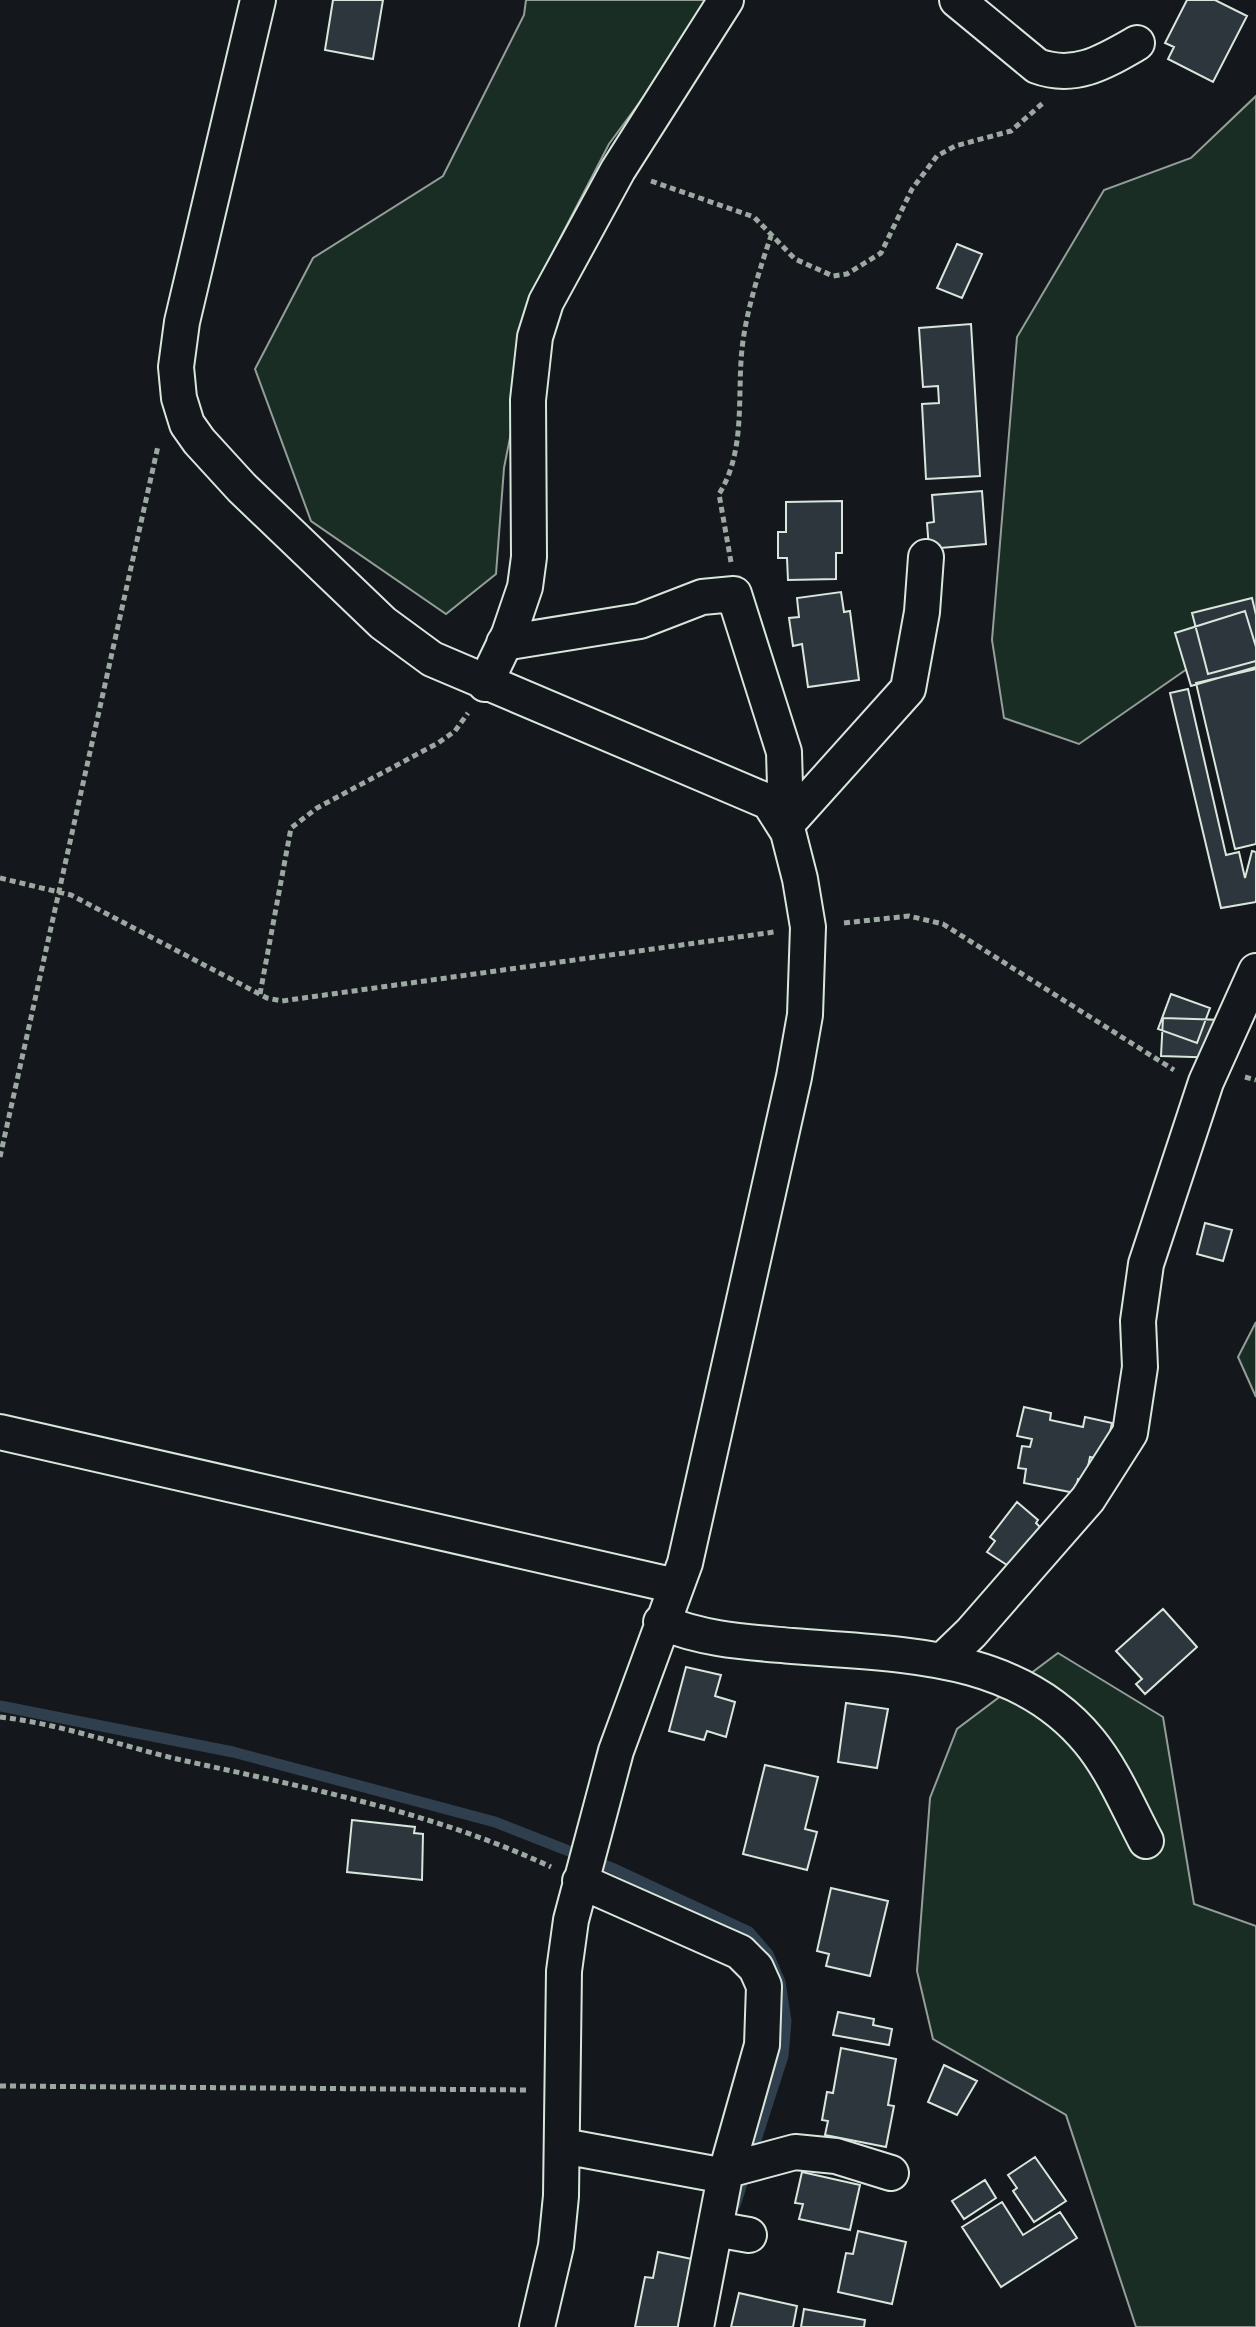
<svg xmlns="http://www.w3.org/2000/svg" width="1256" height="2327" font-family="'Nunito Sans',sans-serif">
<style>
.green{fill:#1a2d24;stroke:#939e99;stroke-width:2}
.lines{fill:none;stroke-linecap:round;stroke-linejoin:round}
.stream{stroke:#2f3f4d;stroke-width:11}
.building{fill:#2c363c;stroke:#d8e6dc;stroke-width:2}
.minor-casing{stroke:#d8e6dc;stroke-width:38}
.path{stroke:#9da8a2;stroke-width:5;stroke-dasharray:6 4;stroke-linecap:butt}
.minor{stroke:#14181c;stroke-width:34}
</style>
<rect width="100%" height="100%" fill="#14181c"/>
<!-- green -->
<path class="green" d="M526 0H715L609 144 543 271 504 468 496 574 446 614 311 521 255 369 313 258 443 176 524 15Z
M1256 96V621L1079 744 1004 718 992 640 1017 337 1104 190 1191 158Z
M1256 1322V1397L1238 1357Z
M1058 1653 1163 1717 1194 1904 1256 1926V2327H1136L1066 2115 933 2039 917 1971 930 1798 957 1729Z"/>
<g class="lines">
<!-- stream -->
<path class="stream" d="M0 1706 233 1752 495 1822 612 1868 749 1932 768 1954 780 1982 786 2021 783 2056 735 2205"/>
</g>
<!-- building -->
<path class="building" d="M333 0H383L373 59 325 50Z
M1187 0H1215L1247 16 1213 82 1168 59 1174 47 1165 43Z
M957 244 982 254 962 298 937 288Z
M971 324 980 476 926 479 922 404 939 403 938 386 923 387 919 328Z
M982 491 986 544 929 549 927 523 934 522 932 495Z
M842 501V553H836V579L788 580 787 558H778V532H786V502Z
M841 592 844 612 850 611 859 680 808 687 802 644 793 646 789 618 799 617 797 598Z
M1252 598 1256 615V661L1208 674 1192 613Z
M1245 611 1256 647V667L1191 686 1175 633Z
M1256 669V844L1235 849 1196 683Z
M1188 689 1226 855 1239 852 1245 878 1252 851 1256 852V902L1221 908 1170 693Z
M1171 994 1210 1008 1197 1043 1158 1029Z
M1163 1018 1224 1020 1223 1058 1161 1056Z
M1205 1223 1232 1230 1223 1261 1197 1254Z
M1024 1407 1051 1413 1050 1420 1083 1427 1085 1417 1112 1423 1104 1460 1090 1457 1085 1481 1078 1479 1075 1493 1024 1483 1026 1469 1018 1468 1022 1446 1030 1447 1032 1439 1017 1436Z
M1017 1502 1038 1520 1036 1523 1043 1530 1010 1567 987 1552 995 1541 990 1537Z
M1163 1609 1197 1647 1145 1694 1136 1684 1142 1679 1116 1651Z
M686 1667 721 1675 715 1696 735 1702 726 1737 707 1731 704 1740 669 1731Z
M846 1703 888 1709 877 1768 838 1762Z
M765 1765 818 1777 805 1829 817 1832 807 1870 743 1854Z
M352 1820 415 1827 414 1833 423 1834 422 1880 347 1872Z
M831 1888 888 1901 870 1976 826 1966 829 1954 817 1951Z
M838 2012 874 2019 873 2025 892 2029 889 2045 833 2035Z
M841 2048 896 2059 888 2105 894 2106 886 2147 825 2135 828 2121 822 2120 827 2092 833 2093Z
M944 2065 977 2081 957 2115 928 2102Z
M1035 2157 1066 2201 1034 2222 1013 2191 1017 2188 1008 2175Z
M802 2172 860 2185 850 2230 799 2219 803 2204 795 2203Z
M985 2180 996 2198 964 2219 952 2201Z
M1002 2202 1023 2235 1060 2212 1077 2238 1001 2287 962 2227Z
M858 2231 906 2242 892 2304 838 2292 846 2253 853 2254Z
M658 2252 692 2259 683 2327H635L645 2277 653 2278Z
M739 2293 797 2306 793 2327H731Z
M804 2309 865 2320 864 2327H801Z"/>
<g class="lines">
<defs>
<path id="minor" d="M258 0 182 322 176 367 179 398 187 424 199 441 242 488 383 623 432 659 769 802 788 832 800 879 808 927 805 1015 794 1077 685 1563 616 1751 571 1920 564 1971 561 2196 556 2246 537 2327
M957 0 1037 66C1075 80 1104 62 1137 43
M504 643 640 621 702 597 734 594 784 752 785 786 774 809
M485 684 509 634 525 587 529 557 528 400 535 337 546 302 618 170 726 0
M785 826 908 689 922 612 926 557
M0 1432 676 1586
M661 1622C704 1640 747 1642 792 1646 897 1655 1015 1651 1089 1741 1113 1770 1128 1807 1146 1841
M943 1660 971 1633 1088 1499 1130 1433 1140 1367 1138 1321 1146 1264 1206 1082 1256 971
M580 1881 740 1952 756 1968 764 1986 762 2045 725 2176 696 2327
M563 2146 725 2176
M728 2170 795 2152 836 2156 891 2173
M715 2229 749 2235"/>
</defs>
<!-- minor casing -->
<use href="#minor" class="minor-casing"/>
<!-- path -->
<path class="path" d="M651 181 754 217 795 259 833 276 847 274 881 253 912 189 937 156 955 146 1011 131 1043 103
M731 562 719 494C746 451 737 397 742 349 746 312 759 271 771 236
M0 878 71 895 267 998 282 1001 774 932
M844 923 909 916 943 924 1174 1070
M260 994 291 828 317 808 438 743 455 731 468 713
M1245 1077 1256 1080
M0 1157 158 446
M0 1717C61 1724 118 1745 177 1759 303 1787 434 1812 551 1867
M0 2086 527 2090"/>
<!-- minor -->
<use href="#minor" class="minor"/>
</g>
</svg>
